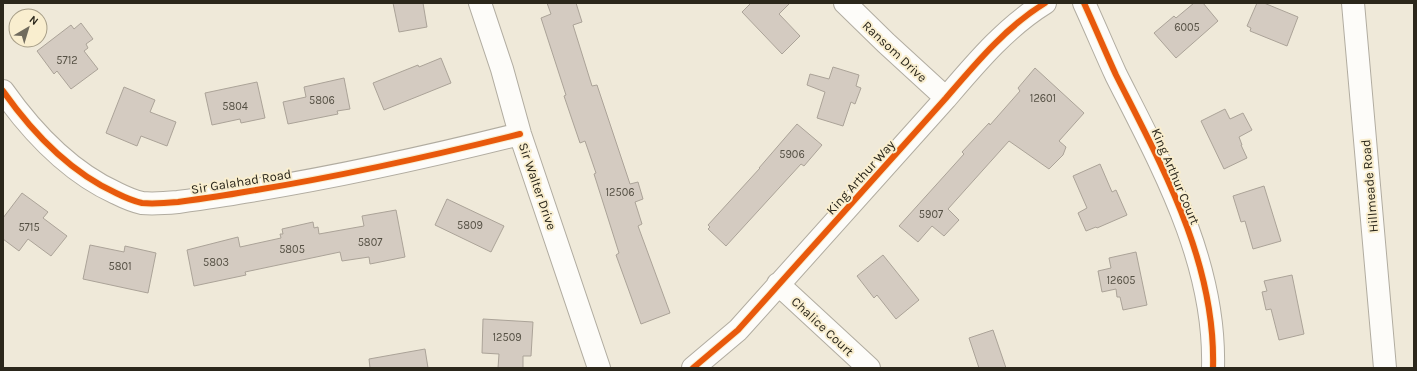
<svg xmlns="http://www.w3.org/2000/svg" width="1417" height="371" font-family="Karla,sans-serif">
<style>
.building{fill:#d4cbc1;stroke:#aba398}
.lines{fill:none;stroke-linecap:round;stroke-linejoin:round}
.minor-casing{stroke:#b1aca0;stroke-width:24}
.tertiary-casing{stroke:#b1aca0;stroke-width:24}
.minor{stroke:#fdfcf9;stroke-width:22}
.tertiary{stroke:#fdfcf9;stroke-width:22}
.cycleway-casing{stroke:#f9eecf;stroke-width:8}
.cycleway{stroke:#e8590c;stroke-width:6}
.labels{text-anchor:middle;stroke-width:4;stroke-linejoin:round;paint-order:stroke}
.number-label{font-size:11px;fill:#555044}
.street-label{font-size:13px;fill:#2b271b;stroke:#f9eecf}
</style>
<rect width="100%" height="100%" fill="#efe9d9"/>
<!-- building -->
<path class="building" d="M393 3H423L427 27 399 32Z
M547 3H576L582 22 573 25 592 86 597 85 630 184 638 182 643 199 635 202 642 224 638 226 670 313 641 324 616 255 619 253 594 174 596 173 585 141 580 143 564 96 566 95 541 18 551 14Z
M751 3H790L779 14 800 36 782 54 742 12Z
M1194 3H1203L1218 21 1176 58 1154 33 1174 16 1176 18Z
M1257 3H1264L1298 17 1287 46 1250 31 1251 28 1247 26Z
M81 23 93 39 86 44 88 48 84 51 98 69 71 89 57 71 54 74 37 51 71 25 74 29Z
M441 58 451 83 384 110 373 83 418 65 419 67Z
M833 67 859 75 856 86 861 88 855 104 851 102 843 126 817 118 825 92 807 85 810 74 829 79Z
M1035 68 1084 113 1059 141 1066 147 1063 155 1049 169 1009 141 948 209 959 220 944 236 932 226 918 242 899 226 964 154 962 152 989 123 990 125 1020 91 1018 88Z
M344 78 350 109 337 111 338 114 288 124 283 102 306 97 304 87Z
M257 82 265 118 241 123 240 119 212 125 205 93Z
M124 87 155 100 150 112 176 122 167 146 141 136 137 146 106 133Z
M1225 109 1230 119 1243 113 1252 130 1239 137 1242 145H1241L1247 158 1224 169 1201 121Z
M797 124 822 145 804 166 801 164 726 246 708 229 710 227 708 225 760 168H759Z
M1100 164 1112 192 1116 190 1127 215 1097 228 1096 227 1086 231 1078 213 1087 208 1073 176Z
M1264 186 1281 241 1253 249 1245 221 1241 222 1233 196Z
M22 193 48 212 43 218 67 236 51 256 28 239 19 251 3 239V218Z
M447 199 504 226 491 252 435 225Z
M396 210 405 257 370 264 369 257 342 261 340 252 245 272 246 275 194 286 187 250 238 237 240 247 281 238 280 234H283L282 229 313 222 314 228 318 227 319 234 364 226 362 216Z
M90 245 124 252 125 246 156 253 148 293 83 279Z
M1136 252 1147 305 1123 310 1120 297H1117L1116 289 1102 292 1098 271 1111 268 1109 258Z
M883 255 919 300 896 319 877 295 874 298 857 276Z
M1292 275 1304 334 1279 340 1271 309 1266 310 1262 292 1267 291 1264 281Z
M483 319 533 322 531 356H523V368H498L499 354 482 353Z
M993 330 1006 368H979L969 338Z
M425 349 428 368H370L369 359Z"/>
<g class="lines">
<defs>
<path id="minor" d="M480 3 502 69 520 134 599 368
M845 3 886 43 946 98
M1084 3C1095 27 1105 51 1116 75 1162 166 1216 262 1213 368
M3 91C32 132 70 172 116 193 124 197 133 201 142 203 153 204 167 203 178 202 200 199 222 196 244 192 337 177 428 157 520 134
M778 284 869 368
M693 368 738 330 946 98C976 63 1006 27 1045 3"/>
<path id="tertiary" d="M1353 3 1385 368"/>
</defs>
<!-- minor casing -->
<use href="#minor" class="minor-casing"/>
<!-- tertiary casing -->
<use href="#tertiary" class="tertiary-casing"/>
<!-- minor -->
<use href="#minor" class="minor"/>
<!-- tertiary -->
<use href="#tertiary" class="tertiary"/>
<defs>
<path id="cycleway" d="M1084 3C1095 27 1105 51 1116 75 1162 166 1216 262 1213 368
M3 91C32 132 70 172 116 193 124 197 133 201 142 203 153 204 167 203 178 202 200 199 222 196 244 192 337 177 428 157 520 134
M693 368 738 330 946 98C976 63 1006 27 1045 3"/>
</defs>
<!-- cycleway casing -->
<use href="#cycleway" class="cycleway-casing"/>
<!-- cycleway -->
<use href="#cycleway" class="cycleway"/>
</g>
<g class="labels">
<!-- number labels -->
<g class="number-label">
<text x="1187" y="31">6005</text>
<text x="67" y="64">5712</text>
<text x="1043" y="102">12601</text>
<text x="322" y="104">5806</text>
<text x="235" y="110">5804</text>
<text x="792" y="158">5906</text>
<text x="620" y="196">12506</text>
<text x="931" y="218">5907</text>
<text x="470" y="229">5809</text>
<text x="29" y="231">5715</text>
<text x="370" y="246">5807</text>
<text x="292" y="253">5805</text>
<text x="216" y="266">5803</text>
<text x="120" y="270">5801</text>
<text x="1121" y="284">12605</text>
<text x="507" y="341">12509</text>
</g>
<!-- street labels -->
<g class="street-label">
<text transform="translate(895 51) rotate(43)" y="5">Ransom Drive</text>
<text transform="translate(1176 176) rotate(67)" y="5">King Arthur Court</text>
<text transform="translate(860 177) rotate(-48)" y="5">King Arthur Way</text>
<text transform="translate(241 181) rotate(-9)" y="5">Sir Galahad Road</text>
<text transform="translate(538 186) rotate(71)" y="5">Sir Walter Drive</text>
<text transform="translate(1369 186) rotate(-95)" y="5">Hillmeade Road</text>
<text transform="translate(823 326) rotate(43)" y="5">Chalice Court</text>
</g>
</g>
<!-- border -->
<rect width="1417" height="371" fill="none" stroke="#2b271b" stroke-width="8"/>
<!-- north arrow -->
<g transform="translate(28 28) rotate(38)"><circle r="19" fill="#f9eecf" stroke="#a79e87"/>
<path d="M0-3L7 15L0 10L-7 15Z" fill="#706b5e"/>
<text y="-6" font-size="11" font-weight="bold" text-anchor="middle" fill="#2b271b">N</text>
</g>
</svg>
